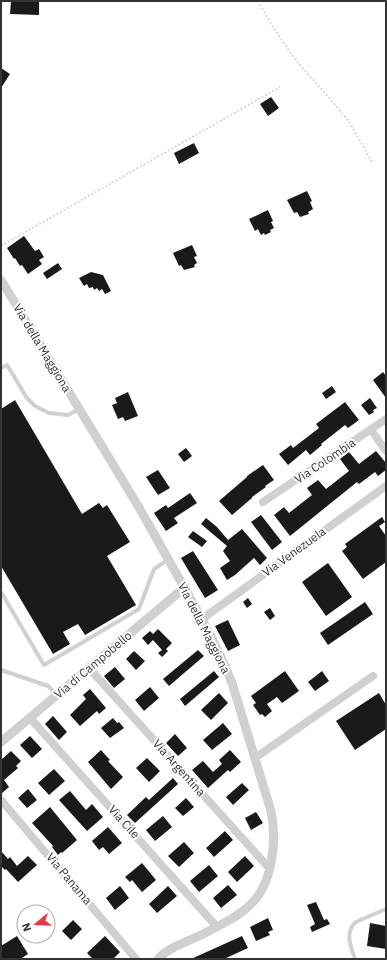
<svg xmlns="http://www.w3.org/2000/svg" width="387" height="960" font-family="'IBM Plex Sans',sans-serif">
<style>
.building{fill:#1a1a1a}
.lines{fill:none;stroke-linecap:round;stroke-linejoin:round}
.path{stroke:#cdcdcd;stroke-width:1.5;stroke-dasharray:2 2;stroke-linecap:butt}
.service{stroke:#d0d0d0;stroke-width:4}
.minor{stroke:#d0d0d0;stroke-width:8}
.tertiary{stroke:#d0d0d0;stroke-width:9}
.labels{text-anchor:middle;stroke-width:4;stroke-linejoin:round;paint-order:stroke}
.street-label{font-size:12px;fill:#333;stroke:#fff}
</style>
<rect width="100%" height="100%" fill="#fff"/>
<!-- building -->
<path class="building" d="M11 1H39V15L10 14Z
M1 68 10 74 1 88Z
M271 97 279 108 268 116 260 104Z
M194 143 199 153 179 164 174 153Z
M307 191 312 201 310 202 313 209 308 212 309 214 300 217 297 212 294 213 287 200Z
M268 210 273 221 271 222 274 228 270 230 271 232 265 235 264 233 261 235 258 229 255 231 249 219Z
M24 236 35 251 39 249 44 257 39 260 42 264 28 274 22 265 20 266 15 258 14 259 7 248Z
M192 245 197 256 194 257 197 263 194 265 195 267 184 270 181 265 179 266 173 253Z
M58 263 62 269 47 279 43 273Z
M91 272 103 275 111 291 105 294 102 289 99 291 97 288 94 290 93 287 89 288 87 284 84 286 79 278Z
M383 372 386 376V398L373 380Z
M332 386 336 392 326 399 322 393Z
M128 392 138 416 125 421 123 417 118 419 112 405 117 403 115 398Z
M370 398 377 408 373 410 374 412 369 415 361 405Z
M15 400 82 514 99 503 103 508 107 505 130 542 107 556 136 605 85 635 78 624 63 632 70 644 53 654 1 566V409Z
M345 402 359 420 348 428 345 425 321 444 322 445 310 455 306 450 288 465 279 454 291 445 293 448 319 428 316 424Z
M186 448 192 456 184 462 178 454Z
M376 451 386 463V470L378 476 375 472 359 484 357 482 290 536 274 515 284 507 289 513 312 495 307 488 318 480 326 489 349 471 340 459 349 452 359 464Z
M263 465 274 480 265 486 266 487 252 497V498L232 515 219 501 247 477V476Z
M158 470 170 488 158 495 146 477Z
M190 493 197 503 174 518 178 523 166 531 154 513 166 505 168 508Z
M261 515 282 542 272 550 251 522Z
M382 517 385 522 379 526 386 536V562L363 579 342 551 347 547 345 544Z
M206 518 217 527 228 540 242 529 267 558 260 565 254 558 235 575 227 580 220 568 230 561 223 551 227 546 201 524Z
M193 531 207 541 202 547 188 537Z
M193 551 218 590 205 598 181 558Z
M328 563 352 597 326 616 302 582Z
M248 598 252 604 247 608 243 602Z
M365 602 373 614 328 645 320 633Z
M270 608 275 616 270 620 264 612Z
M228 620 240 645 228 651 215 626Z
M158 629 172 643 166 649 168 651 162 657 158 653 162 650 153 640 148 645 142 638 150 631 153 634Z
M198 650 204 656 169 686 163 679Z
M134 651 145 661 136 670 126 659Z
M115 667 125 679 114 688 104 676Z
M214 671 219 677 185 706 180 699Z
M285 671 299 691 282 703 277 697 267 704 272 711 265 717 262 714 260 715 253 705 256 703 251 696Z
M322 671 329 681 315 691 308 682Z
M150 687 159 698 144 711 135 700Z
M90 689 106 708 99 714 97 711 80 726 70 715 86 699 83 695Z
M219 693 228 703 211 720 201 710Z
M379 693 386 705V729L355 750 336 721Z
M53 716 67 732 59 740 45 724Z
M113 718 117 723 119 722 124 728 110 738 101 728Z
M223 723 232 734 212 750 203 740Z
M175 734 187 748 178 756 166 743Z
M30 736 42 749 32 758 20 745Z
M101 750 110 760 108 761 123 777 111 789 88 762Z
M230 750 241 762 230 772 228 770 208 788 192 770 203 761 213 772 222 764 219 760Z
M11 751 21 761 16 766 18 768 4 780 9 787 1 794V760Z
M147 758 160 771 149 782 136 768Z
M54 769 65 781 49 795 38 783Z
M173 778 178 784 135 823 127 815 146 797 149 800Z
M242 783 249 790 233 805 226 797Z
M28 789 37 800 27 808 18 798Z
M70 791 86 810 92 804 103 817 87 831 59 800Z
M186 798 194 807 183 816 175 808Z
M50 807 77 840 62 853 61 852 58 855 52 847 53 846 32 823Z
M256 812 263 823 251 830 245 818Z
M163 816 172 827 155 841 146 830Z
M108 827 122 843 109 854 103 847 99 850 92 841Z
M225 831 233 840 214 857 206 848Z
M184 842 194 853 179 867 168 856Z
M1 851 8 859 10 857 17 866 28 856 37 865 18 882 6 869 5 870 1 866Z
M245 856 254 866 237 882 228 872Z
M142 863 156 880 142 892 132 880 130 882 125 877Z
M209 865 218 876 199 892 190 881Z
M228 885 237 895 221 908 213 898Z
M120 886 129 898 115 910 106 898Z
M168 886 177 896 157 913 149 904Z
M316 902 324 920 327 919 330 924 312 932 310 927 315 924 307 905Z
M268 918 273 930 268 932 270 935 256 941 250 927Z
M73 920 82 929 71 940 62 931Z
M370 923 386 926V949L367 946Z
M17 936 28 954 20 959H1V946Z
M105 936 120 952 113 959H93L87 953Z
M242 936 248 948 224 959H191Z"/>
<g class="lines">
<!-- path -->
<path class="path" d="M258 1 273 27 294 58 349 121 373 164
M1 246 280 87"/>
<!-- service -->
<path class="service" d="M1 368 7 365 27 398 35 406 49 413 68 415 79 409
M1 592 44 665 139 609 154 569 169 559
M1 670 48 686 57 695
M355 959C351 947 344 932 356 922L386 909"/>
<!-- minor -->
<path class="minor" d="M371 430 386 451
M263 502 386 419
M202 619 386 486
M89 668 269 868
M30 718 217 927
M255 758 373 676
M1 800 136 959"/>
<!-- tertiary -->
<path class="tertiary" d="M1 280 137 504 202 619 221 657 232 683 271 811C277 840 273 883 251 904 237 918 218 926 201 935 187 942 169 947 158 959
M1 742 185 587"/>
</g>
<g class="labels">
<!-- street labels -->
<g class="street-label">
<text transform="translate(42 348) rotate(59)" y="4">Via della Maggiona</text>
<text transform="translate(325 461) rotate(-34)" y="4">Via Colombia</text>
<text transform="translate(294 552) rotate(-36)" y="4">Via Venezuela</text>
<text transform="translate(204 628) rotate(63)" y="4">Via della Maggiona</text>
<text transform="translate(93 665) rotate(-40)" y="4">Via di Campobello</text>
<text transform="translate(179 768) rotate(48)" y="4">Via Argentina</text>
<text transform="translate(124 822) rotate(48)" y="4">Via Cile</text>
<text transform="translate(69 879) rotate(50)" y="4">Via Panama</text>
</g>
</g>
<!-- border -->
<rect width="387" height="960" fill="none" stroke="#333333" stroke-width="4"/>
<!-- north arrow -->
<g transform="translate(36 924) rotate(251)"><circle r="19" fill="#ffffff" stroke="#adadad"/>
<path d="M0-3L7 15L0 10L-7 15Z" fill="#e63946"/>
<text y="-6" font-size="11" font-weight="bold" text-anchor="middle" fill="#333333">N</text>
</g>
</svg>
